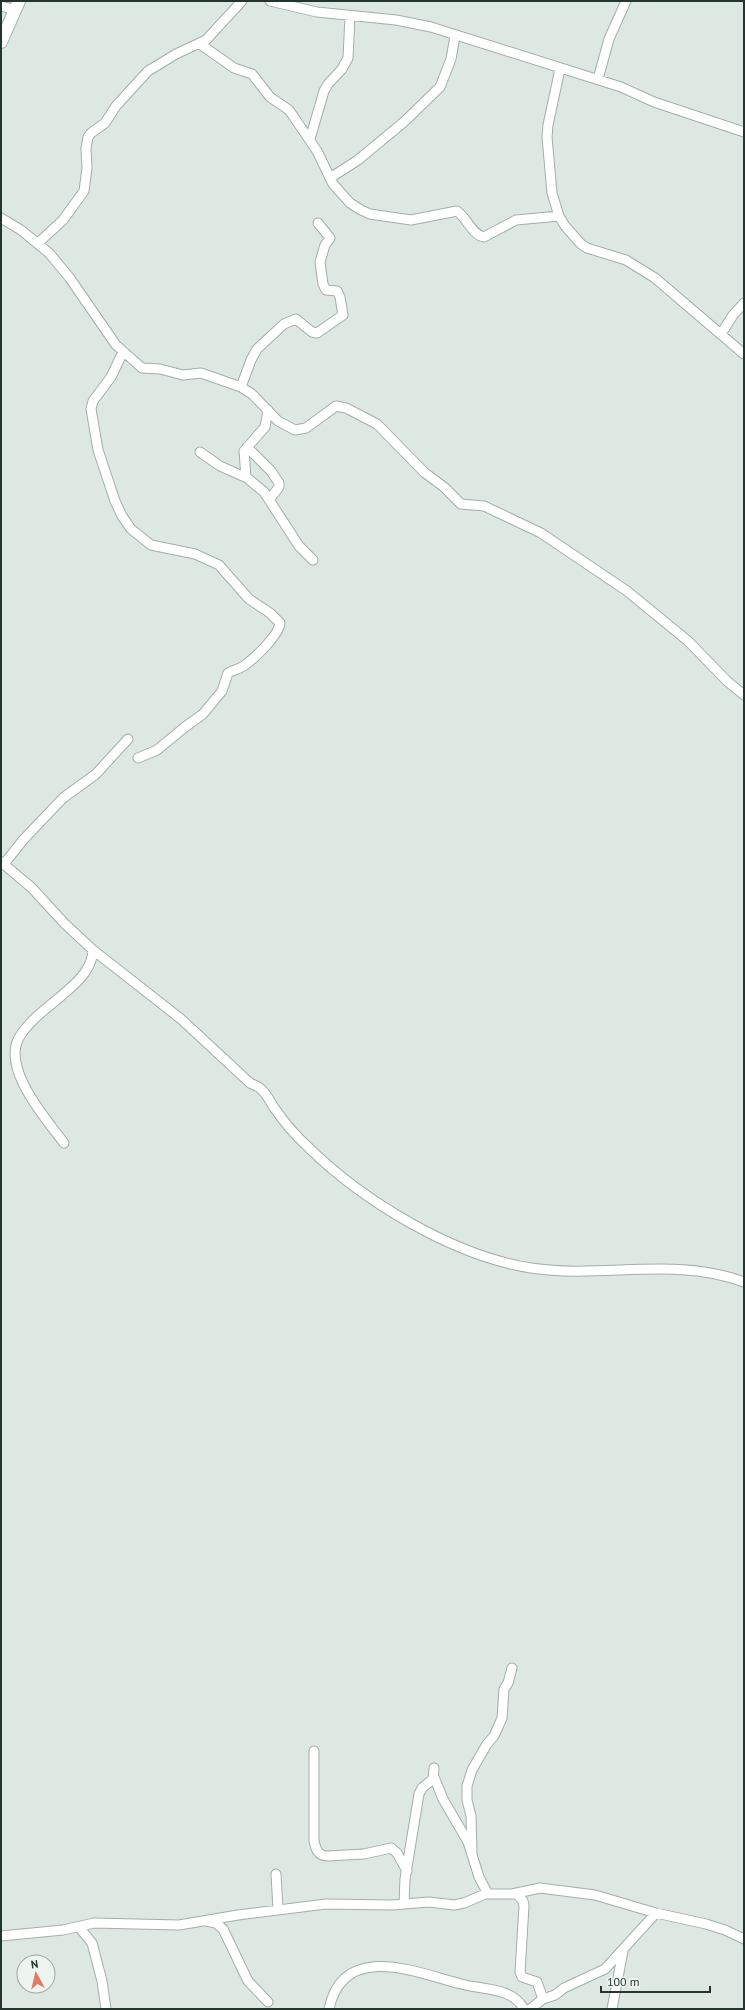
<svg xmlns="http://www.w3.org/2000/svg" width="745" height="2010" font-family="'PT Sans',sans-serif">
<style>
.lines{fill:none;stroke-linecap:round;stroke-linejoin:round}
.street-casing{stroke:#a2afa9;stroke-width:11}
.secondary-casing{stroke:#9fb2aa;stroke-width:14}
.street{stroke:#fff;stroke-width:9}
.secondary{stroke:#fff;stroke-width:12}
</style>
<rect width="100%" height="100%" fill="#dee8e3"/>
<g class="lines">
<defs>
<path id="street" d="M270 1 317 12 396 20 431 27 621 87 654 102 744 132
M1 6 15 10
M200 44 234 68 252 74 270 97 289 110 317 151 333 184 350 203 361 210 370 214 411 220 457 211C467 218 472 235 484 237L516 220 559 216
M560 69 548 125 547 137 552 193 559 216 565 226 581 244 587 248 626 260 655 278 744 354
M598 79 609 39 626 1
M310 139 324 91 328 84 342 69 348 58 350 16
M330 178 358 160 405 121 440 87 451 59 455 36
M1 218 21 230 49 253 69 277 116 345 142 368 160 369 183 375 201 373 241 387 252 394 278 421 295 430 306 428 336 406 346 408 377 424 425 473 444 487 461 504 484 506 541 533 627 591 688 641 727 681 744 695
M38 243 63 220 84 191 87 168 86 148 88 137 91 133 105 123 116 106 148 71 176 54 206 40 242 1
M721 334 733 315 744 303
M123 352 111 377 93 401 91 409 98 450 115 501 122 516 131 529 151 545 195 554 219 565 249 599 270 613 280 623C279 635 255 658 245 665 240 669 233 670 228 673L222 691 203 714 185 727 157 750 138 758
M241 387 251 360 257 349 284 324 296 319 312 332 317 333 343 315 340 297 337 291 326 290 323 284 320 262 325 245 330 238 318 223
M268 410 265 427 244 451 246 477 264 492 299 546 313 560
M247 447 271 471 279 483V487L269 500
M200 452 220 466 247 478
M1 862 32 888 64 923 93 950 181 1019 250 1083C254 1085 258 1086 261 1089 267 1094 270 1102 275 1109 284 1122 296 1136 308 1147 364 1202 454 1256 531 1268 603 1279 676 1256 744 1282
M4 864 23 840 63 798 96 774 128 739
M64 1143C46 1119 0 1067 20 1036 31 1018 53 1004 68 990 81 979 92 967 93 950
M314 1751V1841C316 1850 318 1856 328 1856L364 1854 391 1848 397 1853 407 1871
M434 1777 443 1799 468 1842 479 1877 488 1894
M472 1853 471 1816 467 1800V1786L472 1770 487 1744 494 1736 502 1718 504 1689 508 1683 512 1668
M276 1874 278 1909
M516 1893 523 1901 524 1906 520 1972 522 1977 537 1982 543 1999
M404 1904 405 1879 419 1794 422 1788 433 1779 434 1768
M206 1921 216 1923 223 1929 248 1981 268 2002
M79 1927 92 1943 102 1981 106 2009
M1 1936 63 1930 94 1923 179 1925 238 1915 326 1904 392 1905 429 1902 454 1905 464 1903 485 1894H512L540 1888 595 1895 656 1913 706 1924 725 1930 744 1939
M329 2009C343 1940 418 1973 461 1984 483 1990 512 1987 524 2009
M530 2009 543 1999 555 1995 564 1988 605 1969 656 1913
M612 2009 623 1951"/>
<path id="secondary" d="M1 42 19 1"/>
</defs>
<!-- street casing -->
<use href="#street" class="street-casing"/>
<!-- secondary casing -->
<use href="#secondary" class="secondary-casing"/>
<!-- street -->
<use href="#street" class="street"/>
<!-- secondary -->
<use href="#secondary" class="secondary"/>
</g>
<!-- border -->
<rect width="745" height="2010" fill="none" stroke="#22352f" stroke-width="4"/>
<!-- north arrow -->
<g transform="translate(36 1974) rotate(352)"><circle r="19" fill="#eef5f1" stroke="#9ca8a3"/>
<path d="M0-3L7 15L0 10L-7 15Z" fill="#e17963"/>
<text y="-6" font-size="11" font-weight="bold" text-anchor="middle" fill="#22352f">N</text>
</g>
<!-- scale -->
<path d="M601 1986v6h109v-6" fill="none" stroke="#22352f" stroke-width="2"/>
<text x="607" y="1986" font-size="12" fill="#22352f" stroke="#eef5f1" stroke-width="3" paint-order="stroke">100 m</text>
</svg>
